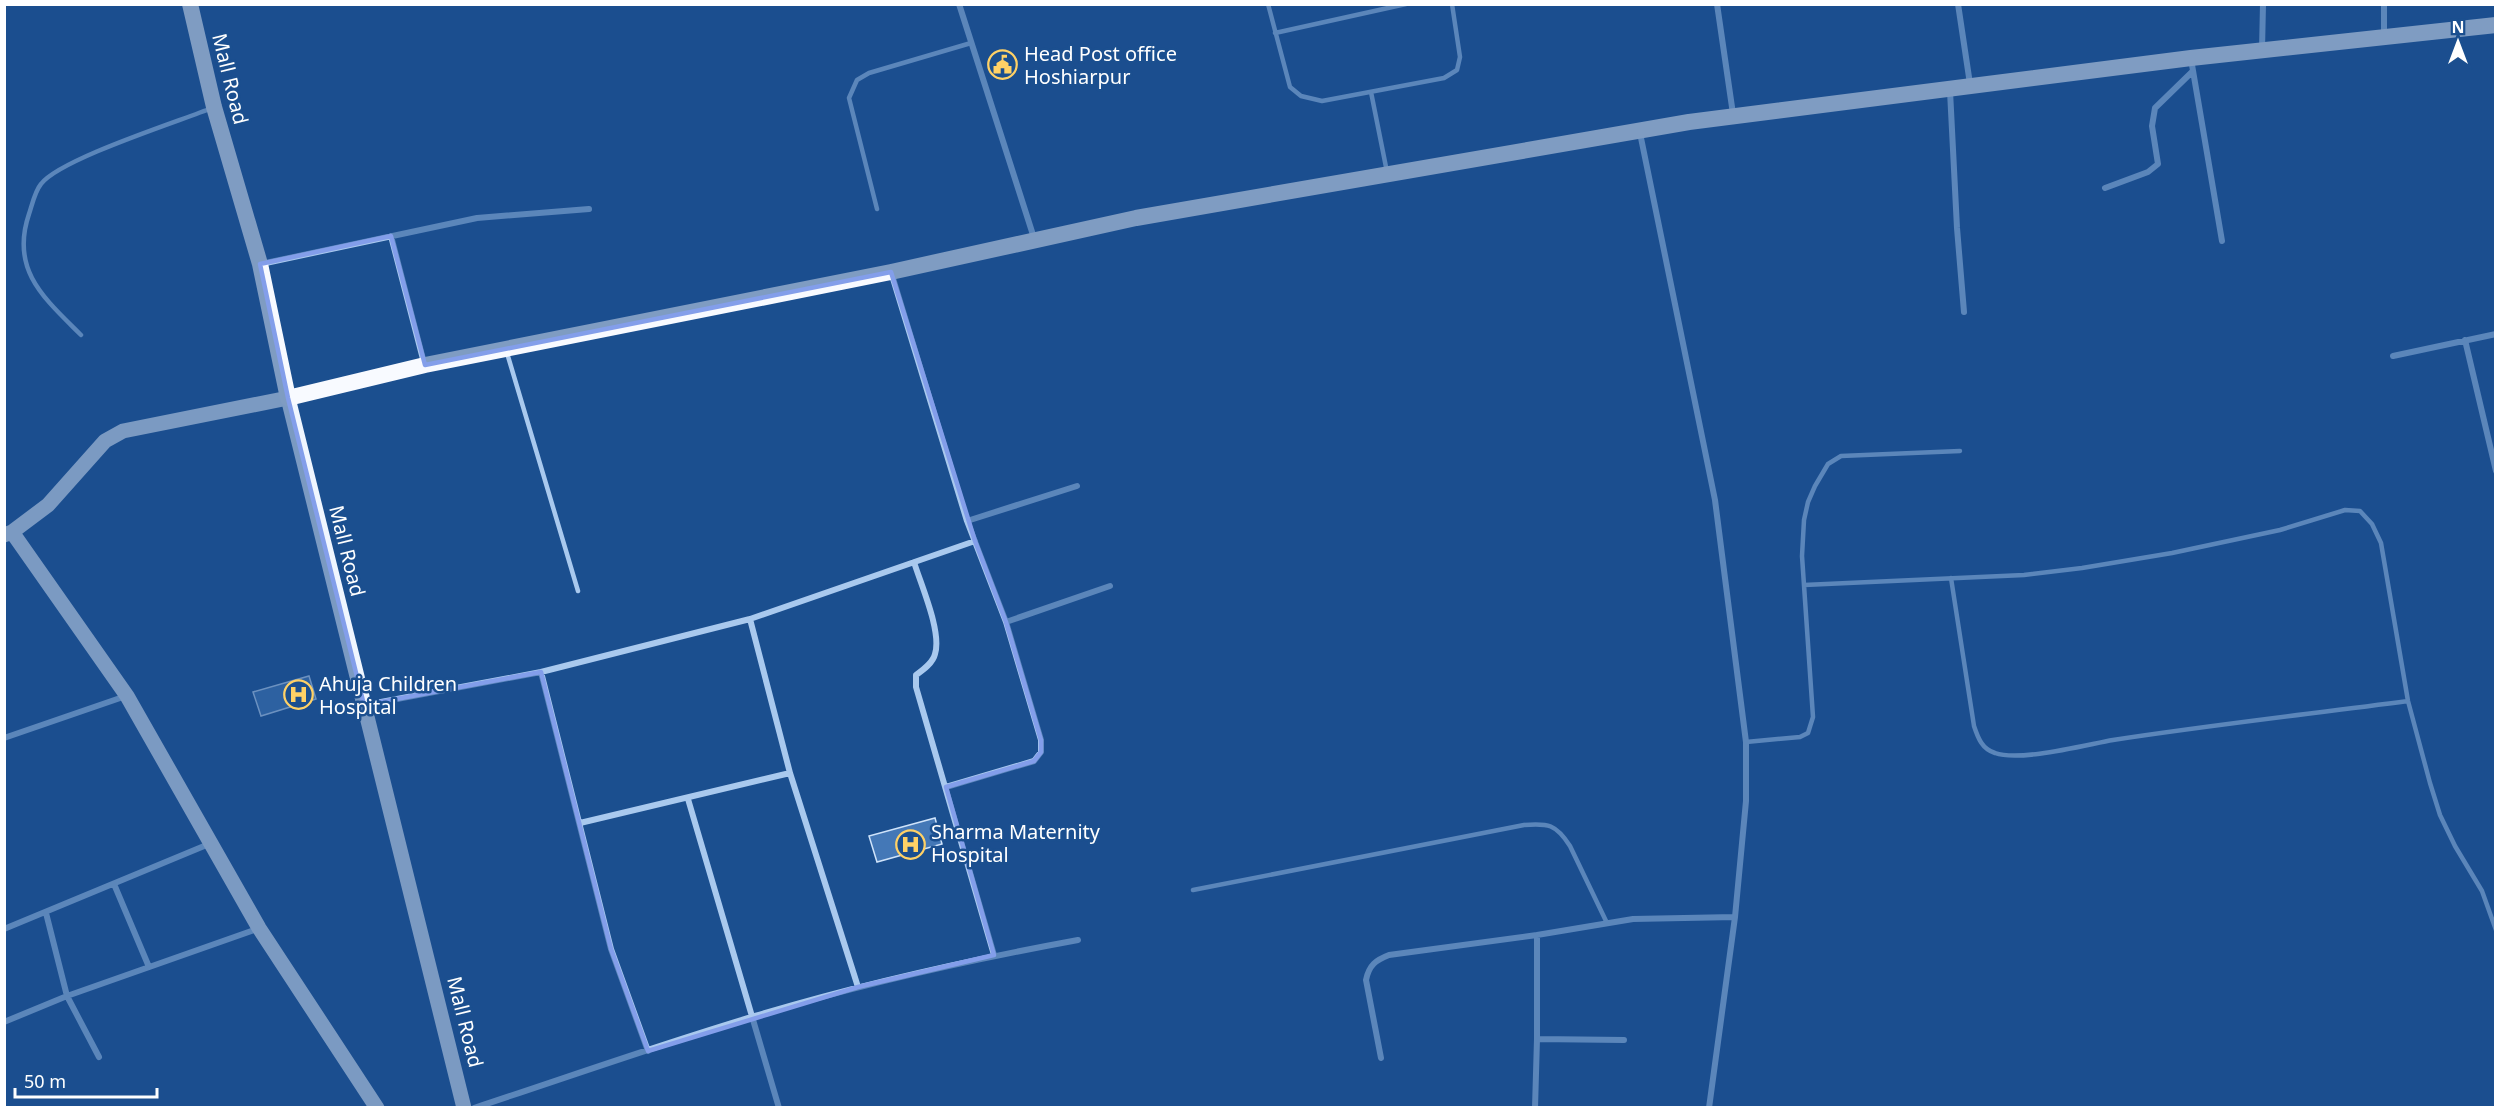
<svg xmlns="http://www.w3.org/2000/svg" width="2500" height="1112" font-family="'Noto Sans',sans-serif">
<style>
.building{fill:#4478b7;stroke:#cfe3fa;stroke-width:1.5}
.lines{fill:none;stroke-linecap:round;stroke-linejoin:round}
.service{stroke:#a9c9ee;stroke-width:4.5}
.minor{stroke:#a9c9ee;stroke-width:6}
.primary{stroke:#f0f6ff;stroke-width:15}
.trunk{stroke:#f8faff;stroke-width:16}
.marked{fill:none;stroke:#839eea;stroke-width:4.5;stroke-linejoin:round}
.labels{text-anchor:middle;stroke-width:5;stroke-linejoin:round;paint-order:stroke}
.poi-label{font-size:20px;fill:#fff;stroke:#1b4f8f;text-anchor:start}
.street-label{font-size:20px;fill:#fff;stroke:#1b4f8f}
</style>
<rect width="100%" height="100%" fill="#1b4f8f"/>
<!-- building -->
<path class="building" d="M309 676 316 699 261 716 253 692Z
M935 818 942 844 877 862 869 836Z"/>
<g class="lines">
<!-- service -->
<path class="service" d="M1268 4 1290 87 1301 96 1322 101 1444 78 1457 70 1460 57 1452 4
M1275 33 1406 4
M1371 92 1387 172
M877 209 849 98 857 80 869 73 971 43
M81 335C44 298 10 270 29 214 32 205 35 191 41 184 60 159 177 122 212 108
M507 353 578 591
M1951 578 1974 726C1978 738 1982 749 1995 753 2020 762 2085 745 2113 740 2211 725 2310 714 2408 701
M1804 585 2024 575 2082 568 2172 553 2280 530 2345 510 2360 511 2372 524 2381 543 2408 701 2430 783 2440 815 2455 846 2482 891 2496 930
M1746 742 1800 737 1808 733 1813 717 1802 556 1804 520 1808 502 1815 486 1828 464 1841 456 1960 451
M1193 890 1524 825C1548 823 1556 824 1570 846L1606 921"/>
<!-- minor -->
<path class="minor" d="M959 4 1034 238
M1717 4 1733 114
M1958 4 1970 84
M2384 37V4
M2262 50 2263 4
M2191 59 2222 241
M1950 91 1957 228 1964 312
M1640 133 1715 500 1746 742V801L1735 917 1709 1108
M2105 188 2148 172 2158 164 2152 126 2155 108 2193 71
M391 236 424 363
M261 264 477 218 589 209
M891 272 967 521 1006 622 1041 740V752L1034 761 946 787
M2465 340 2496 471
M2393 356 2496 334
M967 521 1077 486
M914 562C921 585 942 632 935 654 933 663 923 670 916 675V687L994 955
M750 619 790 773 858 987
M1006 622 1110 586
M541 672 611 949 648 1051
M365 705 541 672 750 619 975 541
M4 738 126 696
M688 799 779 1108
M580 823 790 773
M114 884 149 967
M46 913 67 996 99 1057
M4 929 209 844
M4 1022 67 996 257 929
M1624 1040 1537 1039V935L1633 919 1735 917
M1381 1058 1366 980C1369 965 1376 960 1389 955L1537 935
M474 1108C568 1077 661 1044 755 1016 861 984 969 960 1078 940
M1535 1108 1537 1039"/>
<!-- primary -->
<path class="primary" d="M12 532 127 696 259 928 377 1108
M4 535 12 532 48 505 105 441 123 431 288 398 464 1108"/>
<!-- trunk -->
<path class="trunk" d="M190 4 214 107 260 264 288 398 425 365 891 272 1136 218 1689 122 2191 58 2496 25"/>
</g>
<!-- marked area -->
<path d="M0 0H2500V1112H0ZM391 236 425 365 891 272 975 541 1006 622 1041 740V752L1034 761 946 787 994 955 858 987 648 1051 611 949 541 672 364 705 288 398 260 264Z" fill="#1b4f8f" fill-opacity=".55" fill-rule="evenodd"/>
<path class="marked" d="M391 236 425 365 891 272 975 541 1006 622 1041 740V752L1034 761 946 787 994 955 858 987 648 1051 611 949 541 672 364 705 288 398 260 264Z"/>
<!-- icons -->
<defs>
<symbol id="civic-ring" viewBox="-11 -11 22 22"><circle r="9.5" fill="#1b4f8f" stroke="#ffd166" stroke-width="1.5"/><path d="M-.6-6.5H3V-4.5H.6V-3L4-1V1h2V6H-6V1h2V-1L-.6-3ZM-1.2 2.5V6h2.4V2.5Z" fill="#ffd166"/></symbol>
<symbol id="hospital-ring" viewBox="-11 -11 22 22"><circle r="9.5" fill="#1b4f8f" stroke="#ffd166" stroke-width="1.5"/><path d="M-5-5h3v3.5h4V-5h3V5h-3V1.5h-4V5h-3Z" fill="#ffd166"/></symbol>
</defs>
<g fill-rule="evenodd">
<use href="#civic-ring" x="986" y="48" width="33" height="33"/>
<use href="#hospital-ring" x="282" y="678" width="33" height="33"/>
<use href="#hospital-ring" x="894" y="828" width="33" height="33"/>
</g>
<g class="labels">
<!-- poi labels -->
<g class="poi-label">
<text x="1024" y="61">Head Post office<tspan x="1024" dy="23">Hoshiarpur</tspan></text>
<text x="319" y="691">Ahuja Children<tspan x="319" dy="23">Hospital</tspan></text>
<text x="931" y="839">Sharma Maternity<tspan x="931" dy="23">Hospital</tspan></text>
</g>
<!-- street labels -->
<g class="street-label">
<text transform="translate(230 79) rotate(76)" y="7">Mall Road</text>
<text transform="translate(347 551) rotate(76)" y="7">Mall Road</text>
<text transform="translate(465 1022) rotate(76)" y="7">Mall Road</text>
</g>
</g>
<!-- border -->
<rect width="2500" height="1112" fill="none" stroke="#ffffff" stroke-width="12"/>
<!-- north arrow -->
<g transform="translate(2458 42)" stroke="#1b4f8f" stroke-width="4.5" paint-order="stroke">
<path d="M0-4.5L10 22L0 15L-10 22Z" fill="#ffffff"/>
<text y="-9" font-size="16" font-weight="bold" text-anchor="middle" fill="#ffffff">N</text>
</g>
<!-- scale -->
<path d="M15 1088v9h142v-9" fill="none" stroke="#ffffff" stroke-width="3"/>
<text x="24" y="1088" font-size="18" fill="#ffffff" stroke="#1b4f8f" stroke-width="4.5" paint-order="stroke">50 m</text>
</svg>
